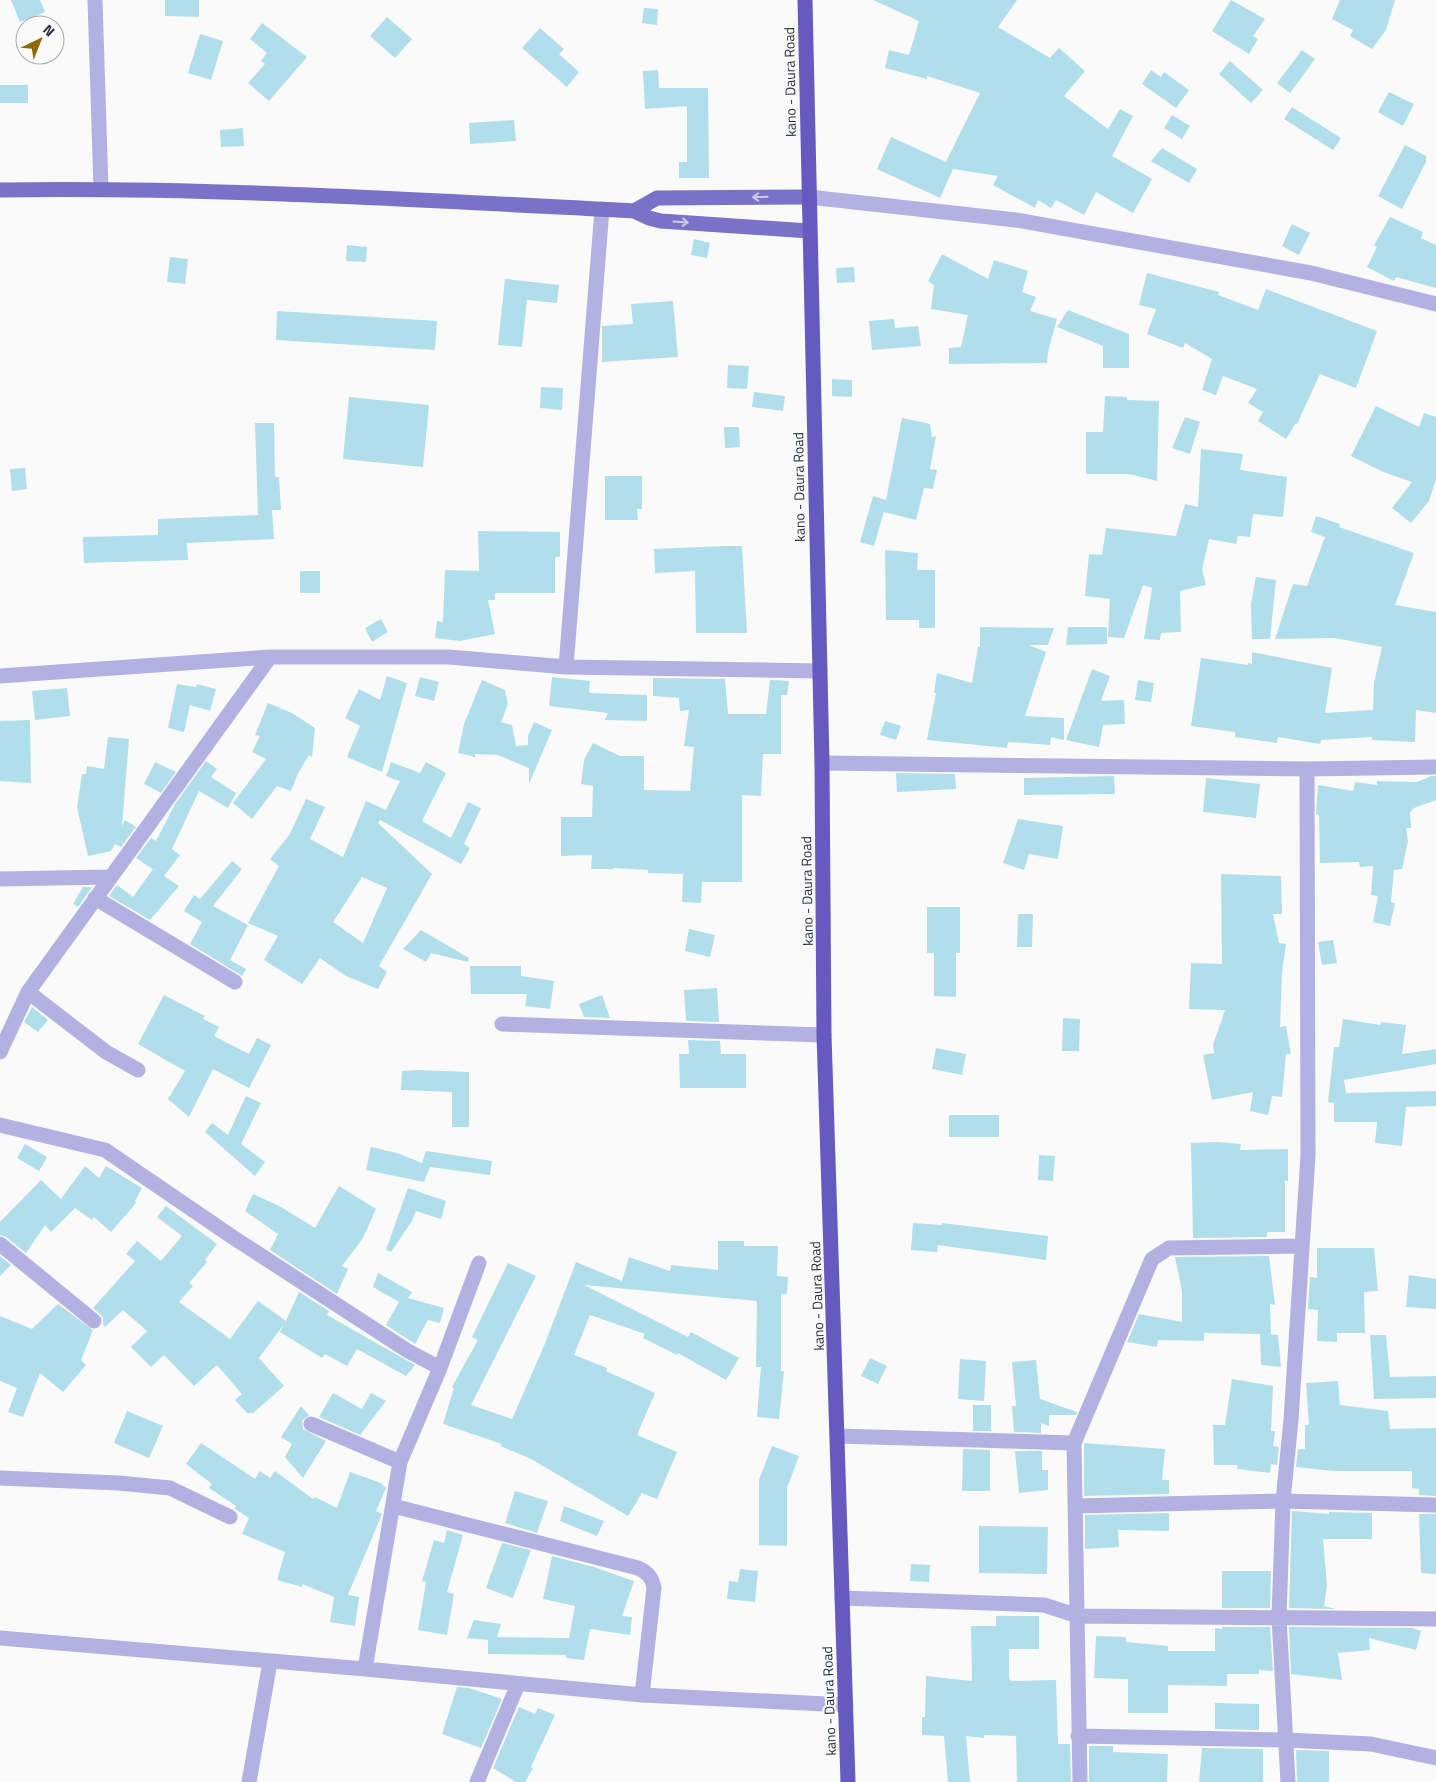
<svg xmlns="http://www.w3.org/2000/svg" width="1436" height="1782" font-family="'Titillium Web',sans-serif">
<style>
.building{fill:#b1deeb;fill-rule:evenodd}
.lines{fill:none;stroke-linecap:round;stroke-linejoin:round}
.minor{stroke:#b3b1e2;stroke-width:15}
.major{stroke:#7a72c9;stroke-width:15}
.highway{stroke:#6659bf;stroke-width:15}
.oneway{stroke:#cdcae9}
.labels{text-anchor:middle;stroke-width:4.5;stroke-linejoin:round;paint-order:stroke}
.street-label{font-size:14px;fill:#26303c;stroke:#fafafa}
</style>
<rect width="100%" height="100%" fill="#fafafa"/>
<!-- building -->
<path class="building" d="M11 0H40L45 12 20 22Z
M165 0H199V17L165 16Z
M873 0H1017L998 27 1050 58 1059 48 1085 71 1064 96 1108 129 1120 109 1133 116 1112 156 1152 179 1133 213 1096 192 1084 215 1056 200 1051 208 1038 200 1035 208 993 185 998 176 953 169 940 198 877 169 891 137 946 162 980 93 927 76V79L885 68 889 50 909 55 919 21Z
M1231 0 1265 19 1253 36 1258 39 1249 54 1212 31Z
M1340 0H1395L1386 30 1372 49 1350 36 1353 30 1332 19Z
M644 8 658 9 657 25 642 23Z
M387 17 412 39 395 58 370 36Z
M262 23 307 57 269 101 248 83 265 64 261 61 267 53 250 39Z
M540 28 564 49 559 54 579 72 567 87 522 48Z
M200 34 223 41 211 80 188 73Z
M1302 50 1315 59 1290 93 1277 83Z
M1230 61 1263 90 1251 103 1219 74Z
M658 70 659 88H708L709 178H679V162H687V106L645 109 643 71Z
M1151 70 1161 77 1164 72 1189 90 1176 108 1142 84Z
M0 85H28V103H0Z
M1389 92 1414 104 1403 126 1378 112Z
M1292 107 1341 138 1333 150 1284 119Z
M1172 115 1190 126 1182 139 1164 128Z
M514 120 516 141 470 144 469 123Z
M243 128 244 146 221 147 220 130Z
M1405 145 1426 156V162L1402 209 1378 196Z
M1162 148 1197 169 1189 183 1151 161Z
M1390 217 1423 232 1421 238 1436 245V288L1396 277 1394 281 1367 267 1377 247 1374 245Z
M1292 224 1310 233 1299 255 1282 246Z
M694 239 710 243 707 258 691 255Z
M347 245 367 247 366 262 346 261Z
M942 254 988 279 994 260 1028 271 1022 292 1036 297 1030 311 1057 319 1048 352 1047 363 949 364V348L961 347 968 315 931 309 934 285 928 281Z
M170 257 188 259 185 284 167 282Z
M854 267 855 282 837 283 836 268Z
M1147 273 1219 292 1218 295 1258 310 1266 289 1377 331 1356 388 1320 374 1297 424 1296 423 1286 439 1258 421 1263 412 1248 403 1257 389 1223 376 1216 395 1202 390 1212 359 1185 343 1183 348 1147 334 1156 309 1139 305Z
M505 279 559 285 557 303 527 300 522 347 498 345Z
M673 301 678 357 602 362V326L633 324 631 304Z
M1068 310 1129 334V368H1103V346L1057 327Z
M277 311 437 321 435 350 276 340Z
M894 319 895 328 918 326 921 346 872 350 869 321Z
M728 365 749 366 747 389 727 388Z
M832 379 852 380V397L832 396Z
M541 387 563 388 562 410 540 408Z
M754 392 785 396 783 411 752 407Z
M1105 396 1127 397V400L1159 401 1157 481 1129 474H1086V432H1103Z
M349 397 429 405 423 467 343 459Z
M1376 406 1419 427 1424 413 1436 417V479L1429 501 1411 523 1392 508 1412 482 1383 472 1351 456Z
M1185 417 1200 422 1190 454 1172 448Z
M902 418 930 424 932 437 936 436 930 469 937 470 933 489 924 488 916 520 884 512 885 508 874 546 860 542 873 496 886 500Z
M255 423H274L275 477H279L281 510H272L274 539 187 543 188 560 84 563 83 537 158 535V519L258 515Z
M724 427H739L740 447 725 448Z
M1201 449 1243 454 1240 470 1287 477 1283 517 1253 514 1250 537 1238 536 1236 544 1209 539 1202 570 1206 585 1180 591 1181 632 1161 633 1160 640 1144 639 1152 588 1143 585 1124 638 1108 637 1110 599 1085 596 1089 554 1102 555 1106 528 1176 536 1185 504 1198 507Z
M25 468 27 489 12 491 10 469Z
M605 476H642V509H637L638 520H605Z
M1316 516 1340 524 1339 527 1414 553 1395 605 1436 612V713L1416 710 1415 742 1372 740V737L1321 740 1320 744 1278 737 1277 743 1235 737V732L1191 726 1201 658 1248 665V663L1252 664V652L1332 668 1325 713 1373 710 1374 683 1382 647 1335 638 1275 639 1293 584 1307 586 1325 537 1311 532Z
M478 531 560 532V557H555V593H495V600H488L495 634 460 641 435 638 437 621 443 622 445 570 479 571Z
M726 546H742L747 633H696L695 571 655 573 654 549Z
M885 550 918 553 917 570H935V628H919V620H886Z
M300 571H320V593H300Z
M1256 577 1276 580 1270 639H1252L1251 604Z
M381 619 388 632 372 642 365 628Z
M980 627 1054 628 1048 645H1029L1046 652 1025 716 1064 718V740L1051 737 1050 745 1008 742 1007 748 927 740 936 693H934L937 673 972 683 978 647H980Z
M1068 627H1107V644L1066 645Z
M1092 669 1110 676 1101 701 1124 700 1125 724 1103 725 1099 747 1066 740Z
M387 676 407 683 382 772 347 757 360 726 345 718 359 689 380 700Z
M420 677 439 682 434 701 415 696Z
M552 677 590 681 589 693 647 695V721L605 720 608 713 549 706Z
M653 678 725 679 728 714H766L770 680 789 681 787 695H781V754H763L761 796 742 795V882H702L701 903 682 902 683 874 648 873V870L614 868V869H591L592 855 561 856V817H592L593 786 581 784 584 760 593 743 620 756H644V790L690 791 694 747 684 746 689 710 680 711 679 698 653 696Z
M482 680 505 690 508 704 501 722 512 725 516 746 528 745V736L534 722 552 730 529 784V768L498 755 475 754V757L458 753 464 724Z
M1138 680 1154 683 1151 702 1135 700Z
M177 684 196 687 197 684 216 689 210 711 190 705 184 732 168 728Z
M67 688 70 716 35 720 32 691Z
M268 703 292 713 315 728 312 757 309 755 298 773 291 791 277 786 252 819 233 803 266 759 252 752 260 736 255 735Z
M30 720 31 783 0 781V721Z
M885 721 901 726 896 740 880 735Z
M108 737 129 739 122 826 125 820 136 827 121 847 115 844 111 851 88 856 77 807 82 774H86L87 766 104 769Z
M206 761 217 769 211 777 236 793 228 808 199 791 172 849 180 855 164 876 179 886 150 920 109 896 117 885 133 897 153 869 157 872 136 858 151 838 156 841 175 804Z
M155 762 176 772 161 793 144 784Z
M391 762 420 773 426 762 446 773 422 821 451 838 468 802 481 808 464 844 470 848 461 864 380 820 378 823 432 874 379 966 387 972 378 989 346 976 320 958 302 984 264 960 278 936 248 923 279 866 270 859 290 834 306 799 325 807 310 839 343 857 366 801 386 810 400 781 386 776ZM362 877 387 888 363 943 333 922Z
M896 773 955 774 956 789 897 792Z
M1114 776 1115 794 1024 795V778Z
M1431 776H1436V800L1414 808 1410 812 1411 828H1406L1408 841 1402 869 1394 870 1391 902 1395 903 1390 926 1373 922 1378 896 1371 895 1373 866 1360 867 1359 862 1320 863 1319 815 1316 814 1318 785 1353 791 1355 782 1377 785V781L1417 782Z
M1206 778 1260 784 1256 818 1203 812Z
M1018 819 1063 826 1058 859 1029 854 1024 870 1003 863Z
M232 861 242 869 213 906 248 925 230 960 246 969 242 976 190 944 202 922 184 911 194 895 200 899Z
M1221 874 1281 876 1282 914H1273L1279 943 1286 944 1282 973 1280 1027 1286 1026 1291 1054H1286L1282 1097 1272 1096 1268 1115 1250 1111 1253 1092 1212 1100 1203 1055 1214 1053 1213 1045 1225 1010 1189 1009 1191 963 1222 964Z
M83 887H92L78 907 73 904Z
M927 907H960V953H956V997L934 996V953H927Z
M1018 914H1033L1032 947H1017Z
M689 929 715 935 710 957 685 951Z
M421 930 469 958 468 962 431 953 426 962 403 949Z
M1333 940 1337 963 1322 965 1318 942Z
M470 966H521V976L554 981 550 1009 525 1006 527 994H471Z
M717 988 719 1022 686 1021 684 990Z
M164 995 205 1016 203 1019 219 1027 214 1036 249 1054 257 1038 271 1045 249 1088 213 1069 189 1117 168 1099 185 1071 138 1044Z
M602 995 610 1018 584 1017 579 1004Z
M32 1007 48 1020 38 1032 24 1022Z
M1063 1018 1080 1019 1079 1051H1062Z
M1343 1019 1380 1025 1381 1022 1406 1025 1402 1054 1436 1049V1064L1344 1080 1346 1093 1436 1091V1106L1406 1107 1402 1146 1375 1143 1377 1122H1334V1103L1328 1102 1334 1047H1339Z
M688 1040 720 1041 721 1054H746V1088H680L679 1054H689Z
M936 1048 966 1054 962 1075 932 1069Z
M416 1070 469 1072V1127H452V1092L401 1090 402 1071Z
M246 1096 261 1103 241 1144 265 1162 255 1176 205 1132 212 1123 228 1135Z
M949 1115H999V1137H949Z
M1217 1142 1241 1144 1240 1150 1288 1149V1181H1285V1232H1267V1237L1193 1238 1191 1143Z
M25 1144 47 1157 39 1171 17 1158Z
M371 1147 397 1153 422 1163 426 1151 492 1161 490 1175 430 1167 424 1182 366 1170Z
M1039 1155 1055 1156 1053 1181 1038 1180Z
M85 1166 99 1178 106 1166 142 1188 135 1201 136 1203 111 1232 94 1217 92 1220 75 1208 51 1232 45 1225 26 1253 6 1237 0 1235V1222L41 1180 61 1199Z
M339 1186 376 1209 363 1238 342 1266 348 1269 337 1294 270 1250 278 1234 245 1211 253 1194 281 1207 315 1228Z
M408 1188 446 1201 441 1219 416 1211 412 1221 391 1252 386 1250Z
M166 1206 217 1244 205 1260 207 1262 189 1283 193 1286 179 1302 230 1339 258 1301 286 1321 299 1292 329 1311 327 1315 415 1365 406 1376 357 1349 347 1366 325 1354 322 1358 280 1332 284 1324 259 1358 284 1386 253 1413H247L235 1400 242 1394 217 1365 194 1386 164 1355 151 1367 131 1347 147 1331 123 1310 105 1327 103 1324V1317L93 1308 135 1261 126 1254 137 1241 161 1261 182 1236 157 1217Z
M913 1223 942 1225V1223L1048 1236 1046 1260 938 1245 937 1252 911 1250Z
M718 1241H744V1246H778L777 1276 788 1277 787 1294H781V1371H784L779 1419 757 1417 761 1367H756L757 1301 584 1285 688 1337 691 1332 739 1358 726 1380 678 1353 677 1355 643 1338 645 1334 590 1315 574 1355 607 1368 606 1371 655 1393 637 1435 677 1452 657 1499 642 1493 628 1516 531 1459 500 1446 502 1444 443 1424 454 1388 452 1387 478 1340 472 1337 508 1263 536 1276 471 1405 512 1419 544 1346 576 1262 622 1281 629 1257 670 1271 671 1265 718 1270Z
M1317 1248H1374L1378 1291 1364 1292 1365 1333H1337V1342L1317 1341 1318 1310 1308 1309 1310 1277 1317 1278Z
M0 1256 11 1265 0 1276Z
M1269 1256 1275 1305 1270 1304 1271 1334H1266L1278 1335 1281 1367 1261 1365 1260 1334 1204 1333V1341L1158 1340 1157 1347 1127 1342 1139 1314 1182 1322V1291L1175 1257Z
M378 1273 412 1292 408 1298 444 1308 440 1323 428 1320 415 1344 386 1325 399 1302 373 1287Z
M1409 1275 1436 1279V1309L1406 1307Z
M58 1304 93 1330 81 1360 86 1365 63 1392 40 1373 23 1417 8 1412 17 1388 0 1381V1316L32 1329Z
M1370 1335H1386L1390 1377 1436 1376V1398L1374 1399Z
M870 1358 887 1366 878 1384 861 1376Z
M960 1359 986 1361 984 1401 958 1399Z
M1036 1360 1040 1399 1077 1412 1076 1415H1049V1426L1041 1423V1433L1014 1432 1012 1406H1016L1012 1362Z
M1232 1379 1273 1386 1271 1431H1275L1273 1446 1279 1447 1277 1465 1271 1464 1270 1473 1237 1469 1238 1465H1214L1213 1425H1225Z
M1338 1381 1340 1405 1388 1411 1390 1429 1436 1428V1496L1419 1495V1489L1412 1488V1471H1334L1296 1467 1298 1449H1305V1425H1309L1306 1383Z
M333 1393 362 1409 371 1393 386 1401 360 1435 319 1417Z
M973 1405H991V1431H973Z
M301 1406 309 1415 302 1421 303 1429 326 1441 303 1478 285 1457 292 1444 281 1437Z
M127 1411 163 1426 149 1458 114 1443Z
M201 1443 255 1479 260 1471 270 1478 275 1471 313 1499 315 1497 337 1508 350 1472 381 1483 386 1488 376 1511 382 1514 348 1595 359 1597 355 1626 330 1622 334 1597 302 1584V1587L277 1580 285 1552 242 1534 249 1518 235 1509 236 1506 209 1488 212 1484 186 1464Z
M1084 1443 1165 1449 1162 1480H1169V1494L1084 1496Z
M772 1446 799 1456 787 1488V1546L759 1545V1480Z
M963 1449 990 1450V1491H962Z
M1015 1451H1042V1470H1048V1490L1019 1493Z
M515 1491 548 1501 537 1533 505 1523Z
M564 1506 604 1521 597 1536 560 1521Z
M1292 1511 1329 1514V1512L1372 1513V1539H1323L1327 1585 1324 1606 1336 1609 1289 1608Z
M1169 1513V1531L1118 1530 1119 1547 1085 1549V1515Z
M1419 1514H1436V1574L1421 1573Z
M979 1526 1048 1527 1047 1574 979 1573Z
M447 1530 463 1535 447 1592 454 1594 447 1635 418 1630 426 1582 422 1581 434 1540 444 1543Z
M502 1543 531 1550 513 1598 486 1588Z
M552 1556 594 1567 634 1581 622 1616 632 1617 630 1635 590 1629 584 1660 566 1658V1655L488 1654V1640L467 1638 474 1620 501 1624 497 1637 569 1638 575 1606 543 1599Z
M911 1564 930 1565 929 1582 910 1581Z
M740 1569 758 1571 755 1602 727 1599 729 1581 738 1582Z
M1222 1571H1271L1270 1608H1222Z
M996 1616H1039V1649H1009V1679L1012 1681 1056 1680 1058 1744H1070L1071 1782H1017L1016 1736 984 1735V1738L966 1736 970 1782H948L944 1736 922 1735V1717H925L926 1676 972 1681 971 1626H996Z
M1222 1627H1270L1273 1671 1259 1670V1674H1227V1686L1168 1685V1713H1128V1679L1094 1678 1096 1636 1126 1637V1642L1168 1646V1651H1215V1628L1222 1629Z
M1289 1627 1412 1628 1421 1631 1416 1650 1369 1638 1370 1650 1338 1653 1342 1680 1291 1674Z
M457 1687 469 1688 502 1699 481 1748 442 1734Z
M1215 1703 1259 1704V1730L1215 1729Z
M519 1707 535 1714 538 1708 555 1715 531 1767 533 1768 525 1782H516L493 1768Z
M1089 1746H1113V1752L1168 1754 1167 1782H1089Z
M1202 1748 1263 1749V1782H1199Z
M1296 1750 1329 1751V1782H1297Z"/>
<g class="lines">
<!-- minor -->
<path class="minor" d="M95 0 101 189
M809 197 1016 220 1311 273 1436 304
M566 667 602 209
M0 676 270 657H449L566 667 820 671
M822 763 1307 769 1436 767
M0 879 109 877
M95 898 235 982
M28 992 106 1052 138 1070
M502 1024 824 1035
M0 1052 28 992 270 657
M0 1125 105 1150 231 1236 408 1351 440 1368
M0 1244 94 1321
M311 1424 400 1462
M838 1436 1074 1443
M0 1478 119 1483 170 1488 230 1517
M393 1506 638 1568C648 1573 652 1577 654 1588L642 1695
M1076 1506 1283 1501 1436 1505
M842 1598 1044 1605 1078 1616 1436 1619
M0 1638 365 1669 642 1695 846 1705
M365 1669 400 1462 440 1368 479 1263
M1078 1736 1286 1740 1371 1744 1436 1758
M249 1782 270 1662
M477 1782 518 1684
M1080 1782 1074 1443 1152 1259 1169 1248 1302 1246
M1288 1782 1279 1617 1283 1501 1291 1420 1308 1155 1307 769"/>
<!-- major -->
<path class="major" d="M0 190C211 187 423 200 634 211L649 218 661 221 809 231
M634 211 657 198 809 197"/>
<!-- highway -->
<path class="highway" d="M805 0 822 763 824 1035 848 1782"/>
</g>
<!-- one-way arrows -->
<defs><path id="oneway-shaft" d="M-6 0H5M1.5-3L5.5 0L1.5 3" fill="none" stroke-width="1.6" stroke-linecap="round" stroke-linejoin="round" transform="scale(1.25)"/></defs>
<g class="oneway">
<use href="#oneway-shaft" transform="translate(760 197) rotate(179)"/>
<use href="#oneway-shaft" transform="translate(681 222) rotate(4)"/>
</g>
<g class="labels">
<!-- street labels -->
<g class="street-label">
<text transform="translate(790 82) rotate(-91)" y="5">kano - Daura Road</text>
<text transform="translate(799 487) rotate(-91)" y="5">kano - Daura Road</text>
<text transform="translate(807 891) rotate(-91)" y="5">kano - Daura Road</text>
<text transform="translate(817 1296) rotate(-92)" y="5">kano - Daura Road</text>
<text transform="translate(829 1701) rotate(-92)" y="5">kano - Daura Road</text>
</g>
</g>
<!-- north arrow -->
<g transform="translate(40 40) rotate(43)"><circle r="24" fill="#fafafa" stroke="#a5a9ae"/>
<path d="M0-4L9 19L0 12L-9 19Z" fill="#8f670d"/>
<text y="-8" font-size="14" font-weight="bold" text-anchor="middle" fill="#26303c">N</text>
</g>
</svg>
